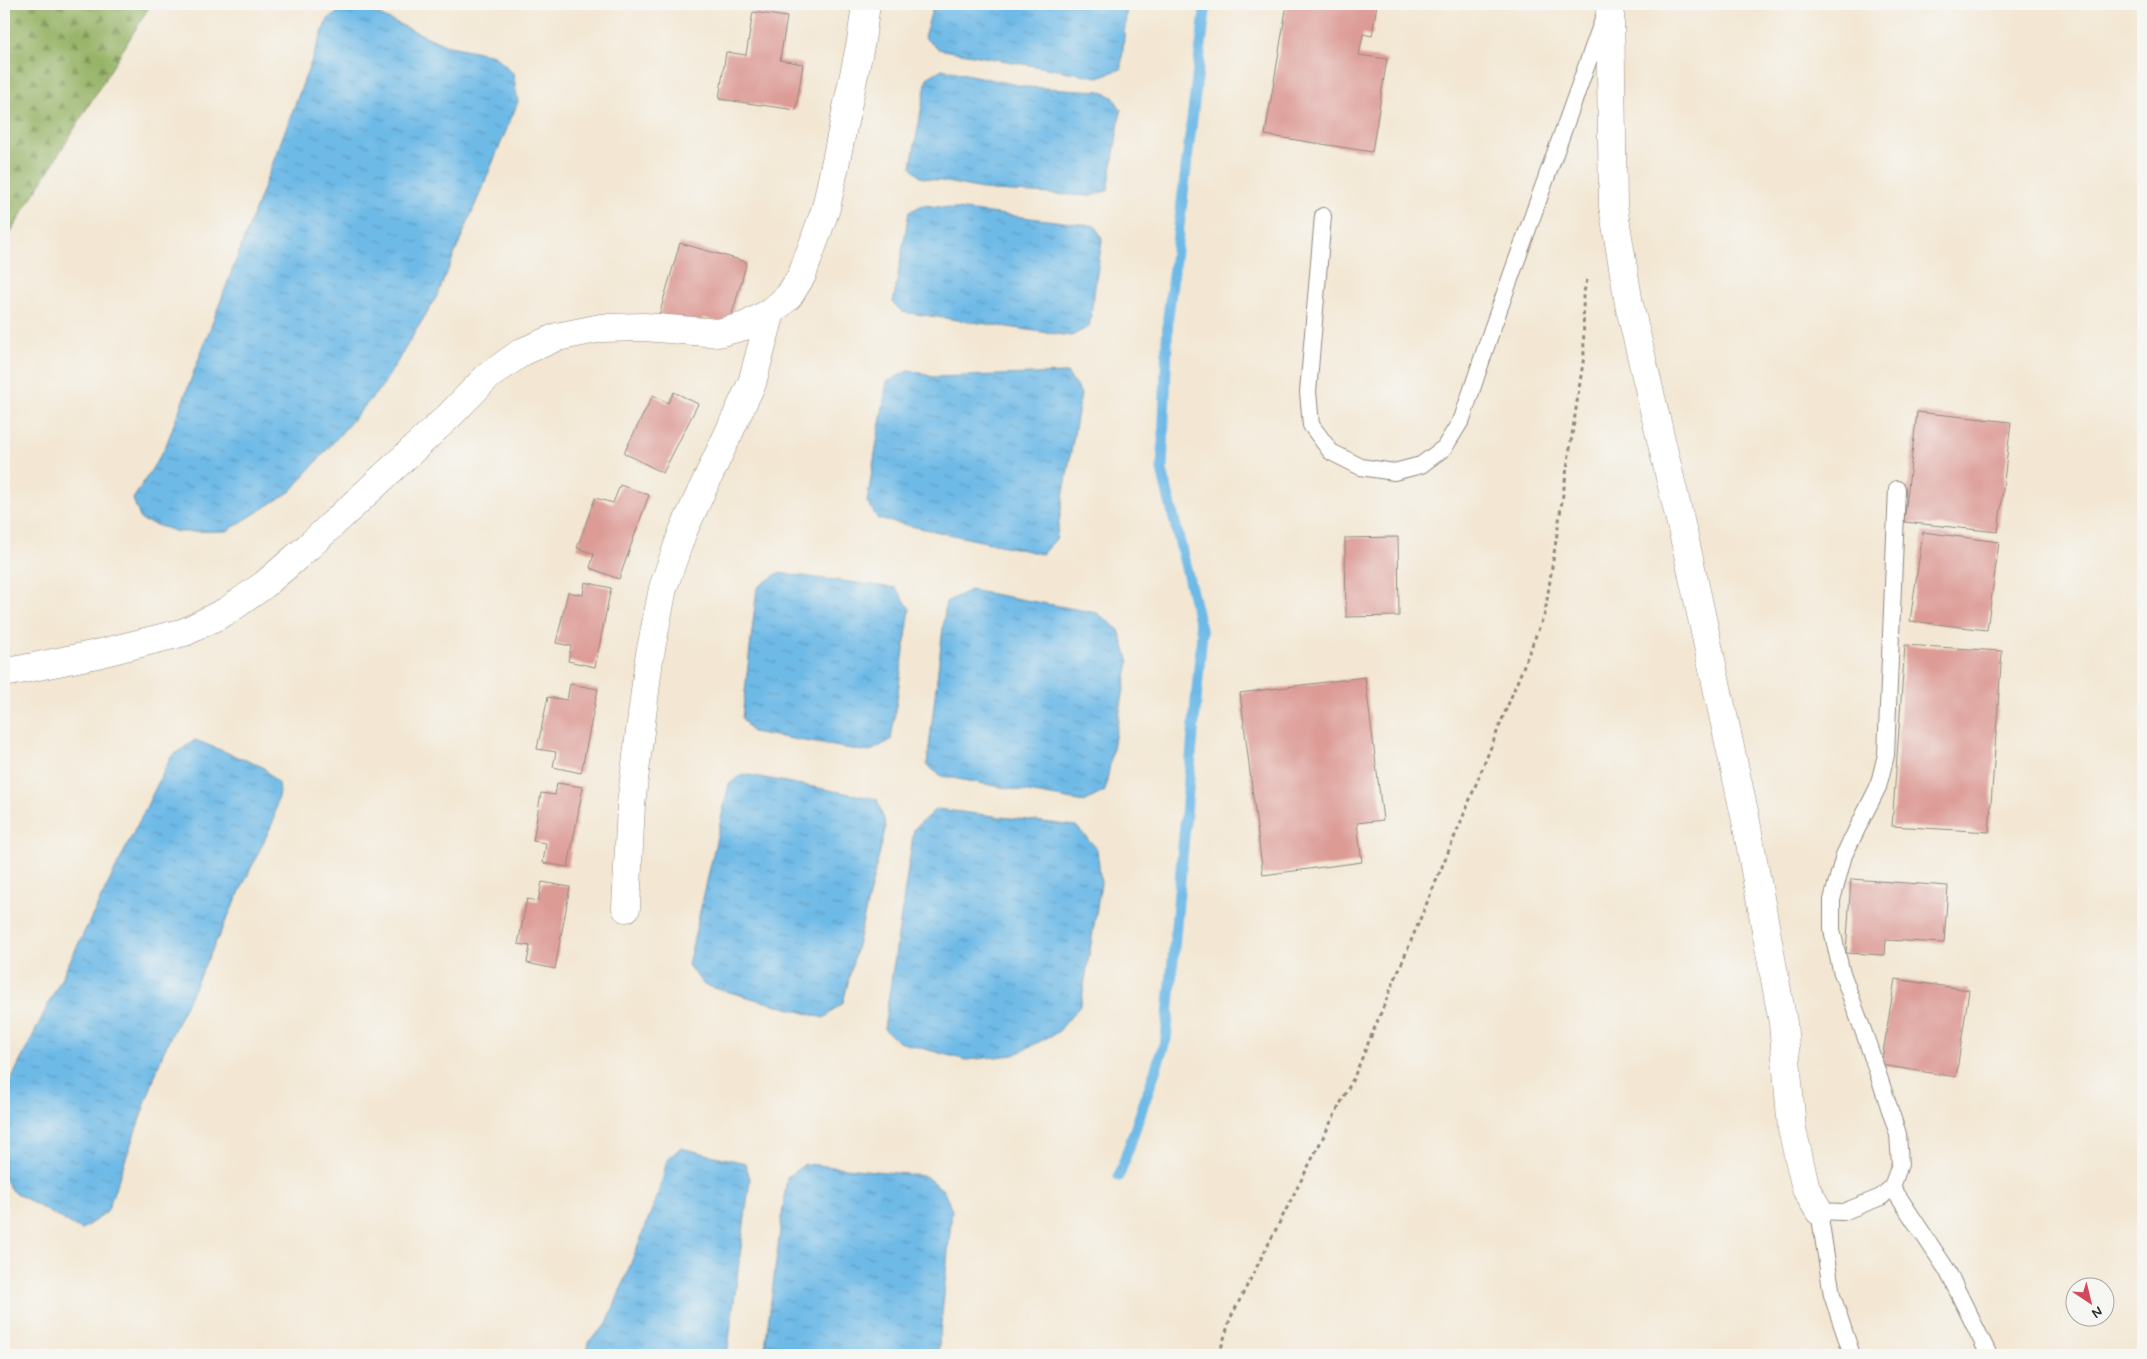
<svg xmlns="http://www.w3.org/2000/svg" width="2147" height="1359" font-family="Mynerve,sans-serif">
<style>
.forest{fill:url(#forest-firs);stroke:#606f48}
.water{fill:url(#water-ripples);stroke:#4c7289}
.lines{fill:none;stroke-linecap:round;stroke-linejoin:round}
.stream{stroke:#6ebae7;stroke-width:11}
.building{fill:#dd9b96}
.lane-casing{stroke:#8f897f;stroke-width:18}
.street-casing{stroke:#8f897f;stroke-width:29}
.path{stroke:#8f897f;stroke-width:3;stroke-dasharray:4 4;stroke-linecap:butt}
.lane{stroke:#fff;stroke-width:16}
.street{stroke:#fff;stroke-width:28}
</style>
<defs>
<pattern id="forest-firs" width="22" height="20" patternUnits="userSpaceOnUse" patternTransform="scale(1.25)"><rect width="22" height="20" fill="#96b366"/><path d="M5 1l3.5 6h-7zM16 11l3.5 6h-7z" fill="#7b9254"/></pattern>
<pattern id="water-ripples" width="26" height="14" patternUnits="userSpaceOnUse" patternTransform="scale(1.25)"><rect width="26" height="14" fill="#6ebae7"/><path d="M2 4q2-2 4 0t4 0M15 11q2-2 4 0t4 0" fill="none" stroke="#5b97bb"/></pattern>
</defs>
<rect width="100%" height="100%" fill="#f6f6f2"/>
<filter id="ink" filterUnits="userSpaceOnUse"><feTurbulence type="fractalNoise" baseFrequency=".02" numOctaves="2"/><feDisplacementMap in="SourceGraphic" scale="10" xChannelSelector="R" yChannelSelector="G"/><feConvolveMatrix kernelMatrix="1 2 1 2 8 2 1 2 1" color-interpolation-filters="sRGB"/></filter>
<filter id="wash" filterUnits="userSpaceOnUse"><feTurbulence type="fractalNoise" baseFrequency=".0096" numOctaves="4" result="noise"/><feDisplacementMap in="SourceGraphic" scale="20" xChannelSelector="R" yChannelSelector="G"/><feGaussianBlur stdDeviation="1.12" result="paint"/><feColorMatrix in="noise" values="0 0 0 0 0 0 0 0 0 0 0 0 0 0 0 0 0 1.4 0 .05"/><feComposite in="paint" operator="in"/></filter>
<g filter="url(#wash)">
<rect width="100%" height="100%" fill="#f3e7d3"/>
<!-- forest -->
<path class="forest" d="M4 4H151L4 243Z"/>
<!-- water -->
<path class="water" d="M350 4H355L445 45 494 55 513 73 518 102 437 296 383 385 291 491 227 531 178 532 141 520 133 499 165 448 327 20Z
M934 4H1127L1121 69 1098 77 938 49 924 37Z
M942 69 1026 87 1100 91 1113 97 1121 110 1108 190 1092 196 993 191 920 177 911 166 927 78Z
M923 205 1096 226 1102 240 1089 327 1071 336 902 312 893 303 909 212Z
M910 370 933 377 1067 373 1081 394 1056 539 1042 554 878 519 867 502 887 382Z
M778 573 896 588 910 609 891 740 869 752 752 732 742 718 757 588Z
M970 590 1097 613 1119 630 1129 662 1105 791 1084 802 941 776 927 765 946 602Z
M195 740 263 767 280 786 273 822 163 1053 107 1212 81 1230 12 1191 4 1179V1094L171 757Z
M743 774 877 799 886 826 843 1003 824 1018 704 985 688 965 729 784Z
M936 809 1076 826 1097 849 1101 883 1081 1004 1058 1032 1014 1055 966 1060 899 1042 884 1029 914 829Z
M680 1148 745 1163 750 1179 727 1355H586L588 1342 607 1324 660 1189 667 1160Z
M805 1164 925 1176 943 1190 952 1210 938 1355H764L787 1177Z"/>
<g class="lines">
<!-- stream -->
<path class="stream" d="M1119 1176 1166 1039 1202 633 1162 470 1168 317 1206 4"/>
</g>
<g id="blocks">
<!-- building -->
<path class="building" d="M1287 4H1377L1372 36 1363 34 1359 55 1387 59 1372 152 1265 135Z
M753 12 787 17 780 60 803 64 796 110 719 99 726 52 746 55Z
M680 243 747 262 729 325 703 318 701 328 659 315Z
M674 392 698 404 663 473 624 453 653 395 668 403Z
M1917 412 2011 422 1998 532 1904 522Z
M620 485 649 495 619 579 590 568 594 554 577 548 595 498 613 503Z
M1923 532 1999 542 1987 630 1910 621Z
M1398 537 1399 616 1346 617 1345 538Z
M585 582 611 588 595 667 568 661 571 646 556 643 568 592 583 595Z
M1905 645 2002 651 1989 832 1892 826Z
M1365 677 1383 820 1357 823 1362 862 1263 875 1240 693Z
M570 684 598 689 581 773 553 767 556 752 537 749 548 697 567 700Z
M557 783 583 787 568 867 543 863 546 843 533 841 541 793 555 795Z
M1851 879 1948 886 1944 943 1886 940 1885 955 1846 953Z
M542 882 570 887 555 969 527 963 530 946 518 944 527 899 538 901Z
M1895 979 1969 990 1956 1077 1881 1065Z"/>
</g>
</g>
<g filter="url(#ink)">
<use href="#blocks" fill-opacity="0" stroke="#8f897f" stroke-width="1"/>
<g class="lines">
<defs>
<path id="lane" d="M1323 216 1308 392 1311 425 1331 452 1361 467 1394 472 1421 465 1444 448 1462 419 1492 329 1604 17
M1892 1187 1947 1270 1989 1355
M1852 1355 1832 1295 1819 1211 1843 1212 1881 1197 1892 1187 1900 1164 1898 1134 1868 1044 1841 970 1832 930V900L1844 855 1878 787 1886 755 1897 489"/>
<path id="street" d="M1610 4 1613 206 1629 304 1688 554 1745 816 1783 1023 1792 1129 1806 1189 1819 1211
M4 673 97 654 185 632 227 611 264 585 308 547 449 416 487 377 522 352 557 337 601 328 644 327 718 333 745 326 771 312 789 296 802 275 826 208 861 41 866 4
M626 908 631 804 649 659 663 588 683 531 752 383 771 312"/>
</defs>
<!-- lane casing -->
<use href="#lane" class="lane-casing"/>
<!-- street casing -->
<use href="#street" class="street-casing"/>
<!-- path -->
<path class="path" d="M1219 1355 1230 1319 1354 1077 1462 819 1545 613 1584 356 1583 296 1588 276"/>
<!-- lane -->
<use href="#lane" class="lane"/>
<!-- street -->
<use href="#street" class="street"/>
</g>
</g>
<!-- margin -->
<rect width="2147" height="1359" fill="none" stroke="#f6f6f2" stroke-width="20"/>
<!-- north arrow -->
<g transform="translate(2090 1302) rotate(145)"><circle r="24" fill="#f6f6f2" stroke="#a5a5a2"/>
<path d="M0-4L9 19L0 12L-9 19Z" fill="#d1495b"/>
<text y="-8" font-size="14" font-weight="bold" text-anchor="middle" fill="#2b2b2b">N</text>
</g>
</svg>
